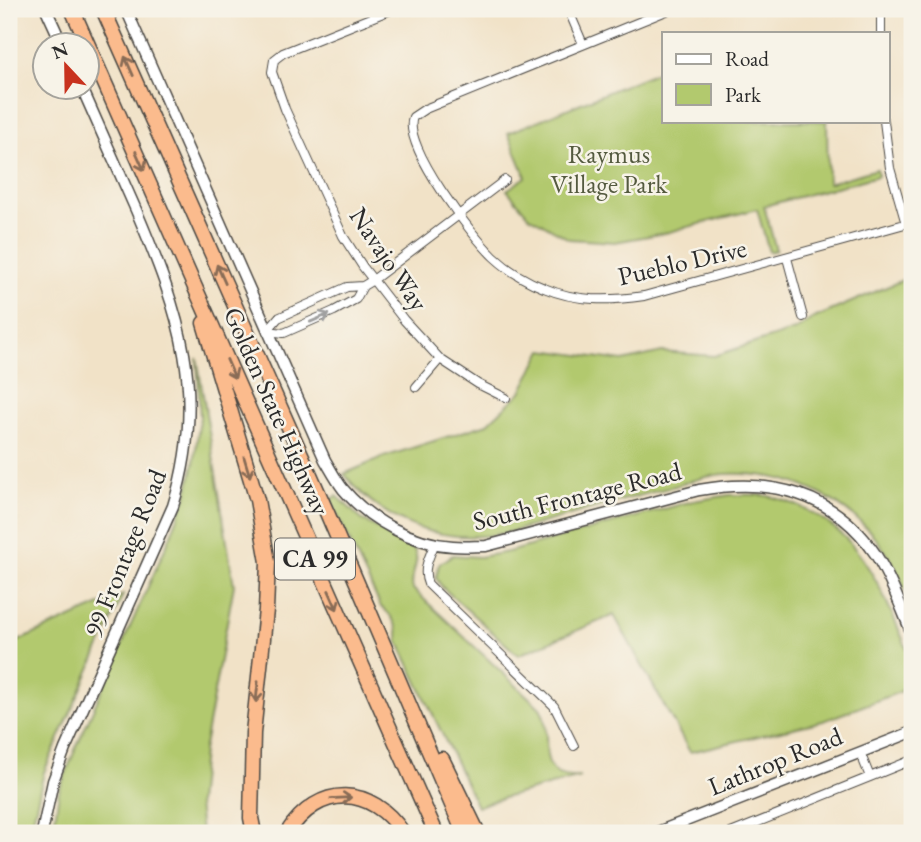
<svg xmlns="http://www.w3.org/2000/svg" width="921" height="842" font-family="'EB Garamond',serif">
<style>
.green{fill:#b2c96e;stroke:#6e7a4c;stroke-width:2}
.lines{fill:none;stroke-linecap:round;stroke-linejoin:round}
.minor-casing{stroke:#494642;stroke-width:10}
.tertiary-casing{stroke:#494642;stroke-width:13}
.motorway-casing{stroke:#494642;stroke-width:17}
.minor{stroke:#fff;stroke-width:8}
.tertiary{stroke:#fff;stroke-width:10}
.motorway{stroke:#fbbb8d;stroke-width:14}
.oneway{stroke:#896c57}
.oneway2{stroke:#a0a0a0}
.labels{text-anchor:middle;stroke-width:5;stroke-linejoin:round;paint-order:stroke}
.shield{fill:#f7f3e8;stroke:#686764;stroke-width:2}
.shield-label{font-size:24px;font-weight:bold;fill:#2b2b2b}
.park-label{font-size:26px;fill:#545a3f;stroke:#f7f3e8}
.street-label{font-size:26px;fill:#2b2b2b;stroke:#f7f3e8}
</style>
<rect width="100%" height="100%" fill="#f7f3e8"/>
<filter id="ink" filterUnits="userSpaceOnUse"><feTurbulence type="fractalNoise" baseFrequency=".0143" numOctaves="2"/><feDisplacementMap in="SourceGraphic" scale="14" xChannelSelector="R" yChannelSelector="G"/><feConvolveMatrix kernelMatrix="1 2 1 2 8 2 1 2 1" color-interpolation-filters="sRGB"/></filter>
<filter id="wash" filterUnits="userSpaceOnUse"><feTurbulence type="fractalNoise" baseFrequency=".00686" numOctaves="4" result="noise"/><feDisplacementMap in="SourceGraphic" scale="28" xChannelSelector="R" yChannelSelector="G"/><feGaussianBlur stdDeviation="1.57" result="paint"/><feColorMatrix in="noise" values="0 0 0 0 0 0 0 0 0 0 0 0 0 0 0 0 0 1.4 0 .05"/><feComposite in="paint" operator="in"/></filter>
<g filter="url(#wash)">
<rect width="100%" height="100%" fill="#f1e2c7"/>
<!-- green -->
<path class="green" d="M664 69V121H827L828 183 877 169 878 176 764 206 776 250 769 252 757 209 665 233 615 242 569 239 529 216 507 190 526 177 508 133Z
M912 276V608C906 593 901 578 893 564 860 504 793 470 725 474 706 475 686 483 668 488 634 497 600 506 566 516 540 523 511 534 484 536 427 540 380 518 344 474L384 457 487 424 521 392 543 350 623 361 662 352 714 356 795 330 812 319Z
M197 358 234 585 203 751 198 803 201 833H53L59 791 75 750 168 542 186 497 194 463 200 417Z
M730 495C742 495 756 494 768 496 857 517 878 581 910 656L912 669 908 681 900 692 823 721 690 752 614 615 518 655 442 587 436 578 439 564 453 555 479 557 508 552 693 501Z
M337 496 362 520 410 545C425 560 408 572 413 589L540 708C556 735 529 780 580 777L492 801 477 807 398 641C400 629 391 613 381 607L330 500Z
M123 595 44 772 30 833H9V645Z"/>
</g>
<g filter="url(#ink)">
<g class="lines">
<defs>
<path id="minor" d="M393 9 283 53 274 60 272 72 285 109 343 236 363 267 404 320 440 359 478 384 506 398
M568 9 583 44
M671 9 425 109 413 117C401 145 473 237 494 257 508 270 526 281 544 288 577 302 610 301 644 296L912 222
M881 9V33
M884 121 890 168 906 224
M787 258 803 317
M267 331 278 318 347 287 363 286 373 280 505 180
M267 331 284 333 334 311 356 299 363 286
M416 387 440 359
M435 543C429 557 422 570 428 584L554 706 574 746
M860 752 870 777
M731 833 912 760"/>
<path id="tertiary" d="M46 9 63 46
M126 9 325 460C331 470 336 480 343 489 369 520 413 544 453 546 464 547 475 546 486 546L699 490C769 477 834 492 876 555 891 579 901 607 912 634
M42 833 53 781 65 749 173 506C208 393 180 314 136 210 118 169 100 128 82 88
M655 833 912 732"/>
<path id="motorway" d="M72 9 436 833
M103 9 328 515 464 833
M204 323 257 500 268 562 266 610 253 733 251 818 254 833
M442 759 478 833
M287 833C319 783 371 785 403 833"/>
</defs>
<!-- minor casing -->
<use href="#minor" class="minor-casing"/>
<!-- tertiary casing -->
<use href="#tertiary" class="tertiary-casing"/>
<!-- motorway casing -->
<use href="#motorway" class="motorway-casing"/>
<!-- minor -->
<use href="#minor" class="minor"/>
<!-- tertiary -->
<use href="#tertiary" class="tertiary"/>
<!-- motorway -->
<use href="#motorway" class="motorway"/>
</g>
<!-- one-way arrows -->
<defs><path id="oneway-shaft" d="M-6 0H5M1.5-3L5.5 0L1.5 3" fill="none" stroke-width="1.6" stroke-linecap="round" stroke-linejoin="round" transform="scale(1.75)"/></defs>
<g class="oneway">
<use href="#oneway-shaft" transform="translate(129 66) rotate(-114)"/>
<use href="#oneway-shaft" transform="translate(140 161) rotate(66)"/>
<use href="#oneway-shaft" transform="translate(221 274) rotate(-114)"/>
<use href="#oneway-shaft" transform="translate(231 369) rotate(66)"/>
<use href="#oneway-shaft" transform="translate(247 467) rotate(73)"/>
<use href="#oneway-shaft" transform="translate(333 600) rotate(66)"/>
<use href="#oneway-shaft" transform="translate(257 692) rotate(96)"/>
<use href="#oneway-shaft" transform="translate(341 798) rotate(-3)"/>
</g>
<use class="oneway2" href="#oneway-shaft" transform="translate(320 318) rotate(-23)"/>
</g>
<g class="labels">
<!-- shield labels -->
<rect class="shield" x="275" y="538.5" width="80" height="41" rx="5"/>
<g class="shield-label">
<text x="315" y="567">CA 99</text>
</g>
<!-- park labels -->
<g class="park-label">
<text x="609" y="163">Raymus<tspan x="609" dy="30">Village Park</tspan></text>
</g>
<!-- street labels -->
<g class="street-label">
<text transform="translate(389 259) rotate(56)" y="9">Navajo Way</text>
<text transform="translate(682 262) rotate(-13)" y="9">Pueblo Drive</text>
<text transform="translate(277 411) rotate(66)" y="9">Golden State Highway</text>
<text transform="translate(577 496) rotate(-14)" y="9">South Frontage Road</text>
<text transform="translate(125 553) rotate(-68)" y="9">99 Frontage Road</text>
<text transform="translate(775 761) rotate(-22)" y="9">Lathrop Road</text>
</g>
</g>
<!-- margin -->
<rect width="921" height="842" fill="none" stroke="#f7f3e8" stroke-width="35"/>
<!-- legend -->
<rect x="662" y="32" width="228" height="91" fill="#f7f3e8" stroke="#a5a39c" stroke-width="2"/>
<rect x="676" y="54" width="35" height="10" fill="#ffffff" stroke="#a5a39c" stroke-width="2"/>
<text x="725" y="66" font-size="21" fill="#2b2b2b">Road</text>
<rect x="676" y="84" width="35" height="21" fill="#b2c96e" stroke="#a5a39c" stroke-width="2"/>
<text x="725" y="102" font-size="21" fill="#2b2b2b">Park</text>
<!-- north arrow -->
<g transform="translate(66 66) rotate(338)"><circle r="33" fill="#f7f3e8" stroke="#a5a39c" stroke-width="2"/>
<path d="M0-5L12 26L0 18L-12 26Z" fill="#c8321e"/>
<text y="-10" font-size="19" font-weight="bold" text-anchor="middle" fill="#2b2b2b">N</text>
</g>
</svg>
